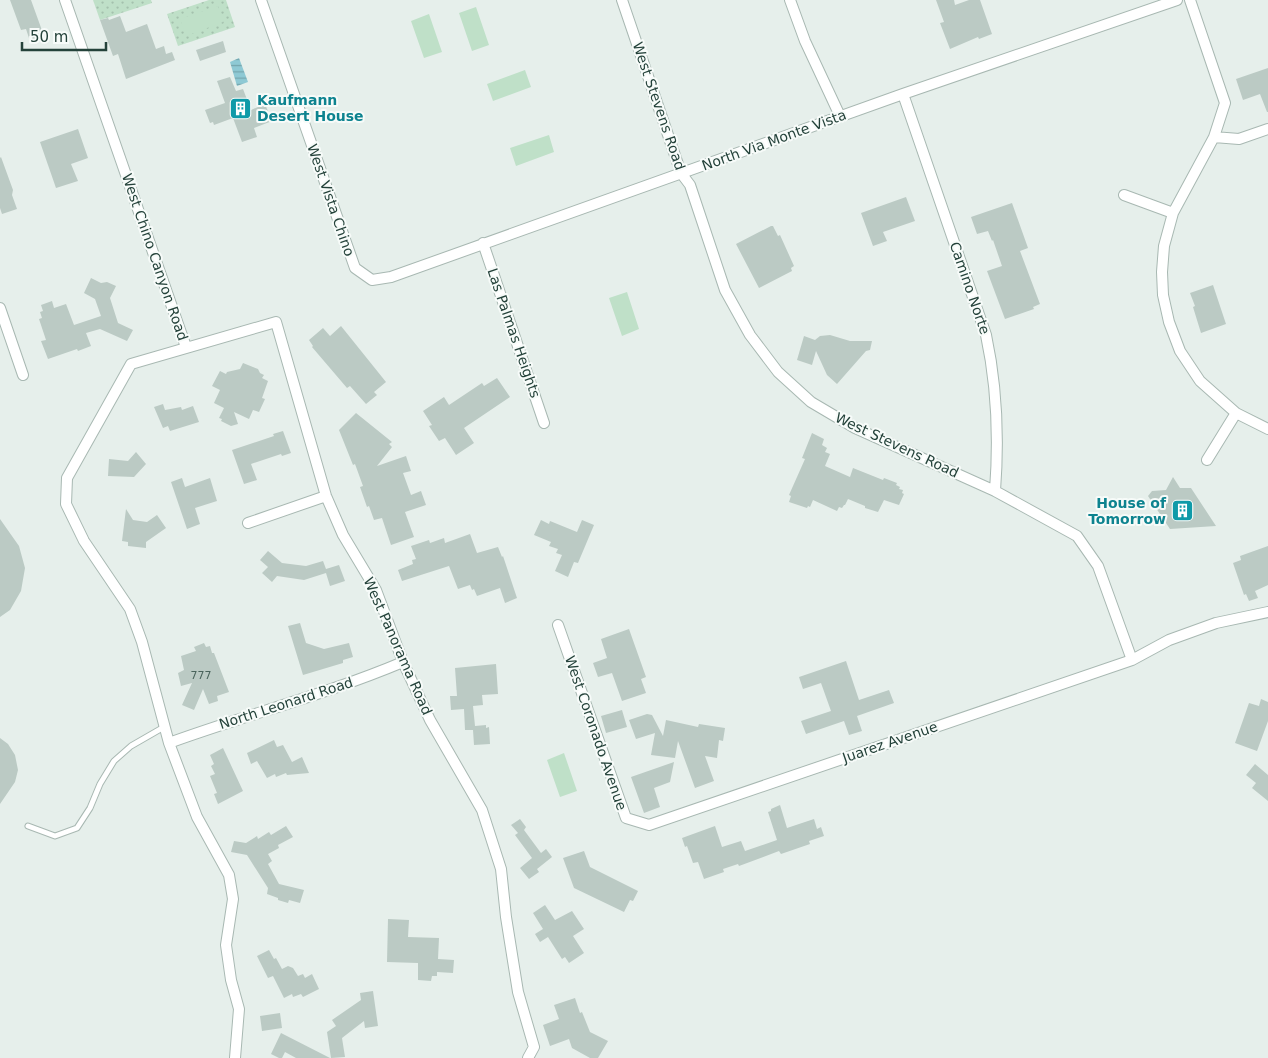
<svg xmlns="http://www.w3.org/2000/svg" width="1268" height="1058" font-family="'DejaVu Sans',sans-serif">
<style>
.park{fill:url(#park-dots)}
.garden{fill:#bfe0c8}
.water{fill:url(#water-rules)}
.building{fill:#bbcac4}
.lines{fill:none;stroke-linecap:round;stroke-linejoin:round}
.service-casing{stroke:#a8b8b2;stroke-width:7}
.minor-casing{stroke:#a8b8b2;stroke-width:12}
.service{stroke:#fff;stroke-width:5}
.minor{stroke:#fff;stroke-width:10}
.labels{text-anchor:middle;stroke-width:4;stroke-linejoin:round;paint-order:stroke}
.number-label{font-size:11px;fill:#4a645c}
.culture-label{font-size:14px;font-weight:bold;fill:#0d838f;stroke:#f7fbf9;text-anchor:start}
.street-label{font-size:14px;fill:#24423a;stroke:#f7fbf9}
</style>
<defs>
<pattern id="park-dots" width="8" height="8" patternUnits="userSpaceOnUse" patternTransform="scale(1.25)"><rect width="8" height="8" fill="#bfe0c8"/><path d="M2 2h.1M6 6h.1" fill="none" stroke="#a4c1ad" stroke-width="1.8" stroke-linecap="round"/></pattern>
<pattern id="water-rules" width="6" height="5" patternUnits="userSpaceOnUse" patternTransform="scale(1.25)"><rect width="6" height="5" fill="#8ec9d4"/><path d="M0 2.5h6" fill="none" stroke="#74a5ad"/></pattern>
</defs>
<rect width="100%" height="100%" fill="#e6efeb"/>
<!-- park -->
<path class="park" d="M93 0H151L152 3 100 20Z
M209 0H226L235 27 178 46 167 14Z"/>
<!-- garden -->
<path class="garden" d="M218 6 223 22 186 36 180 19Z
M476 7 489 45 472 51 459 13Z
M429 14 442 52 424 58 411 21Z
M525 70 531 87 493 101 487 84Z
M549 135 554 152 516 166 510 148Z
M627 292 639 329 622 336 609 298Z
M564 753 577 791 560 797 547 760Z"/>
<!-- water -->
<path class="water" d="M239 58 248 82 237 86 230 62Z"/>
<!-- building -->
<path class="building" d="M10 0H31L44 36 30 41 26 29 21 30Z
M936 0H954L955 5 969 0H980L992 34 979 39 978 37 950 49 940 23 944 22Z
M120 16 126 32 147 24 156 49 164 46 166 54 172 52 175 60 126 79 118 54 113 56 100 20 108 18 109 20Z
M223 41 226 52 200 61 196 50Z
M1268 68V112H1267L1260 94 1243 100 1236 79Z
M230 77 236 91 243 89 251 110 265 104 272 121 254 128 257 137 242 142 233 118 214 125 213 122 210 123 205 110 225 103 217 81Z
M78 129 88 158 71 164 78 181 56 188 40 142Z
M1 157 13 190 12 195 17 209 2 214 0 208V158Z
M906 197 915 221 883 232 887 241 873 246 861 213Z
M1012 203 1028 248 1020 251 1040 304 1033 307 1034 309 1005 319 987 271 1002 266 993 240 992 241 988 231 977 234 971 217Z
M771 226H773L778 236 780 235 794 266 791 268 792 271 759 288 736 244Z
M91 278 101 283 107 282 116 286 110 298 118 323 133 330 127 341 100 329 86 333 91 346 78 351 77 349 48 359 41 341 46 340 39 319 42 318 40 312 43 311 41 305 52 301 54 308 66 304 74 325 101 316 95 299 84 293Z
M1213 285 1226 324 1201 333 1193 307 1195 306 1190 293Z
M341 326 386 382 374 392 377 395 366 404 350 386 347 388 312 347 313 346 309 340 323 328 330 336Z
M830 335 850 341H872L870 350 866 351 837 384 827 375 816 351 812 365 797 360 804 336 815 340 820 336Z
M243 363 258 369 260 373 264 375 262 378 268 381 262 398 265 399 259 412 253 410 249 419 234 412 238 424 231 426 221 421 222 419 219 418 224 408 214 403 220 390 212 386 220 371 226 374 227 372 240 369Z
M497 378 510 397 464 428 474 443 456 455 445 438 439 441 429 426 432 425 423 411 444 397 449 405 482 383 484 386Z
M163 404 165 410 181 407 182 410 193 406 199 422 170 431 168 426 163 428 154 407Z
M356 413 392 442 389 444 392 447 377 466 406 456 411 471 403 473 411 495 421 491 426 505 405 512 414 537 391 545 382 518 374 520 369 506 367 507 360 487 363 486 355 464 353 465 339 430Z
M283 431 291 453 282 456 281 454 251 464 257 480 244 484 232 450 274 436 273 434Z
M812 433 824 439 822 445 827 448 825 452 830 454 825 466 850 477 853 468 883 480 884 478 897 483 896 485 900 487 899 489 903 490 902 493 904 494 899 505 884 500 878 512 865 508V506L848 499 845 505H844L842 508 839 507 837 511 813 500 810 507 808 506 807 508 789 502 791 496 789 495 805 459 802 458Z
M136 452 146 464 134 477 108 476 109 459 128 461Z
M1173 477 1180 488H1191L1216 526 1170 529 1148 496 1152 491 1166 490Z
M182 478 185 487 210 478 217 501 195 508 200 524 187 529 171 482Z
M126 509 133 520 147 522 157 515 166 528 146 542V548L128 546V542L122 541Z
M0 519 19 546 25 568 21 591 10 610 0 617Z
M541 520 549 524 550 521 577 532 582 520 594 525 578 563 574 562 568 577 555 571 562 555 556 553 558 549 549 546 551 542 534 535Z
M470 534 477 553 498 547 502 557 503 556 517 598 505 603 500 588 477 596 474 589 472 590 470 585 458 589 449 566 402 581 398 570 413 564 412 560 416 559 411 546 429 540 430 543 444 538 445 543Z
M1268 546V585L1255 591 1258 598 1249 601 1246 594 1244 595 1233 563 1241 560 1240 556Z
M268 551 282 563 306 566 323 561 326 569 339 565 345 581 330 586 326 573 304 580 277 576 272 582 262 573 268 567 260 560Z
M300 623 306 643 324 649 349 643 353 657 343 660V663L303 675 288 626Z
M629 629 646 677 641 679 646 693 622 701 612 673 598 677 593 663 607 658 601 639Z
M204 643 206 647 210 646 212 653H214L229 692 217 696 218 701 209 704 203 689 194 710 182 705 192 683 181 686 178 673 184 670 181 656 196 651 194 647Z
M846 661 859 700 889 690 894 703 857 716 862 731 849 735 844 721 806 734 801 721 831 711 821 683 803 689 799 677Z
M496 664 498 694 482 695 483 705 473 706 475 726 486 725V728L489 727 490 744 474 745 473 730H465L464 709 451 710 450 696H457L455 668Z
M1261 699 1268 702V721L1257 751 1235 743 1249 703 1259 706Z
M622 710 627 727 606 733 601 716Z
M647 714 652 715 663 736 666 720 698 727 699 724 725 728 723 741 719 740 717 758 705 756 714 781 695 788 678 741 675 758 651 755 655 733 636 739 629 720Z
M0 738 8 744 15 755 18 770 15 782 0 804Z
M274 740 277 747 283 745 292 762 302 757 309 773 287 775 286 773 276 777 275 774 267 778 257 761 251 764 247 753Z
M223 748 243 791 218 804 214 794 217 793 210 776 215 774 211 766 214 764 210 755Z
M674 762 670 782 654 788 660 807 644 813 631 777Z
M1255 764 1268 775V801L1252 788 1256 783 1246 775Z
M780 805 787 828 814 819 817 829 821 827 824 836 809 841 810 844 781 854 779 851 739 866 738 864 723 869 724 872 704 879 698 862 693 863 687 846 685 847 682 838 715 826 722 847 741 841 745 851 777 840 768 812 771 811V809Z
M520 819 526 827 524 830 541 853 546 849 552 857 537 869 539 872 529 879 520 868 532 858 515 835 518 833 511 825Z
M286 826 293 837 278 845 279 848 268 854 272 861 268 864 279 884 304 890 300 903 289 900 288 903 278 900V898L267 894 268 888 247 855 231 852 234 841 246 843 257 836 258 839 269 832 271 835Z
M584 851 590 867 638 891 633 901 630 900 624 912 574 888 563 858Z
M545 905 555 920 572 911 584 929 573 936 584 953 569 963 565 957 562 959 548 937 540 942 535 934 543 929 533 913Z
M388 919 409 920 408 937 439 938 438 959 454 960 453 973 437 972V976H432L431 981 418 980V963L387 962Z
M269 950 274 959 276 958 282 969 288 966 293 968 298 976 303 974 305 978 312 974 319 989 303 997 301 994 293 997 292 994 284 998 273 976 268 978 257 956Z
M373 991 378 1026 365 1028 364 1021 342 1038 345 1057 331 1058 327 1032 336 1026 332 1020 361 1000 360 993Z
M575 998 580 1013 582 1012 590 1032 608 1041 598 1058H590L572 1048 569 1039 550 1046 543 1025 559 1019 554 1005Z
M280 1013 282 1028 262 1031 260 1016Z
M281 1033 330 1058H296L285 1052 282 1058H279L271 1054Z"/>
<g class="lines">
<defs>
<path id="service" d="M28 826 55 836 77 828 90 808 100 784 114 761 131 746 164 727"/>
<path id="minor" d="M65 0 186 347
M261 0 355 268 372 280 391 277 903 94 1177 0
M622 0 681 173 690 185 725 290 750 335 778 372 811 402 855 428 995 491 1077 536 1098 566 1132 660
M790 0 805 41 840 116
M1190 0 1225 103 1214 137 1173 213 1164 246 1162 272 1163 295 1169 322 1180 351 1200 381 1236 413 1268 429
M903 94 986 335C997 386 999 438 995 491
M1214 137 1239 139 1268 129
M1124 195 1173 213
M483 243 544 423
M0 308 23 375
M1207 460 1236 413
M248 523 326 496
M558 625 626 818 649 825 1132 660 1169 640 1216 623 1268 612
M169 743C246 715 327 694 403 662
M235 1058 239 1009 231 980 226 945 233 899 229 875 197 817 169 743 142 642 130 609 84 541 66 504 67 478 131 364 276 322 326 496 343 535 376 590 403 662 430 720 482 810 501 869 506 917 518 992 534 1047 528 1058"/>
</defs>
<!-- service casing -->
<use href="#service" class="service-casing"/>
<!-- minor casing -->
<use href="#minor" class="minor-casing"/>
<!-- service -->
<use href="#service" class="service"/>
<!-- minor -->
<use href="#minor" class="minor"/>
</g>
<!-- icons -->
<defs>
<symbol id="building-square" viewBox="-11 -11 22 22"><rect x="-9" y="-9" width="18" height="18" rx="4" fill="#0f9aa8" stroke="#f7fbf9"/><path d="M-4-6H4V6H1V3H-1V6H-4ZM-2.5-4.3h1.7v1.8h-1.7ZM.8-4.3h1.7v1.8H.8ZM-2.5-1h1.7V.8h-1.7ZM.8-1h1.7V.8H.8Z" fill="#fff"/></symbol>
</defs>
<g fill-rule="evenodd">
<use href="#building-square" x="228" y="96" width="25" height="25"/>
<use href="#building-square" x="1170" y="498" width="25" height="25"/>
</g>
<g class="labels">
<!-- number labels -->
<g class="number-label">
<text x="201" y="679">777</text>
</g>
<!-- culture labels -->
<g class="culture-label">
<text x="257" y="105">Kaufmann<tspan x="257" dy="16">Desert House</tspan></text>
<text x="1166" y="508" text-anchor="end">House of<tspan x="1166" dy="16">Tomorrow</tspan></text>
</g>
<!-- street labels -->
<g class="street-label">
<text transform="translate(659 106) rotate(71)" y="5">West Stevens Road</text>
<text transform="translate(774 140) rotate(-20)" y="5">North Via Monte Vista</text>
<text transform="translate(331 200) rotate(71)" y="5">West Vista Chino</text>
<text transform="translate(155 257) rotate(71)" y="5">West Chino Canyon Road</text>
<text transform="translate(970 288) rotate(71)" y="5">Camino Norte</text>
<text transform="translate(514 333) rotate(71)" y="5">Las Palmas Heights</text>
<text transform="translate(897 445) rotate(25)" y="5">West Stevens Road</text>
<text transform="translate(398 646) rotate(66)" y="5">West Panorama Road</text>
<text transform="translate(286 703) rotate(-18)" y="5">North Leonard Road</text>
<text transform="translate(596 733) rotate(71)" y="5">West Coronado Avenue</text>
<text transform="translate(890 742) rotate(-19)" y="5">Juarez Avenue</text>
</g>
</g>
<!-- scale -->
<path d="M22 42v8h84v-8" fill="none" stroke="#24423a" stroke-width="2.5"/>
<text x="30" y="42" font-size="15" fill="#24423a" stroke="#f7fbf9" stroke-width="4" paint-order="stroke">50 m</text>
</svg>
